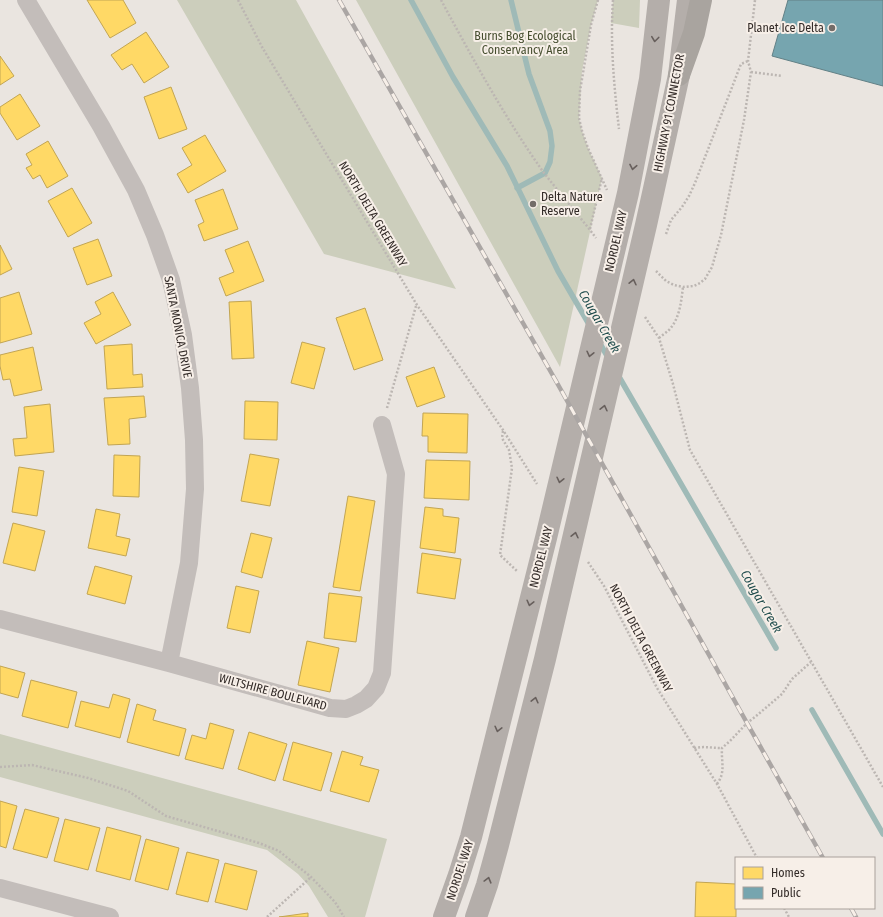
<svg xmlns="http://www.w3.org/2000/svg" width="883" height="917" font-family="'Fira Sans Condensed',sans-serif">
<style>
.green{fill:#cccebc}
.homes{fill:#ffd966;stroke:#c2a553}
.public{fill:#76a5af;stroke:#628086}
.lines{fill:none;stroke-linecap:round;stroke-linejoin:round}
.stream{stroke:#9fbab7;stroke-width:5.5}
.path{stroke:#bcb6b2;stroke-width:2.5;stroke-dasharray:2 2;stroke-linecap:butt}
.minor{stroke:#c3bdba;stroke-width:18}
.secondary{stroke:#b4aeaa;stroke-width:22}
.motorway{stroke:#a9a49f;stroke-width:22}
.rail-casing{stroke:#aba6a4;stroke-width:4.5}
.rail{stroke:#f7efe8;stroke-width:3;stroke-dasharray:9;stroke-linecap:butt}
.oneway{stroke:#675f5c}
.poi-dot{fill:#736c68;stroke:#f7efe8;stroke-width:1.5}
.labels{text-anchor:middle;stroke-width:4;stroke-linejoin:round;paint-order:stroke}
.poi-label{font-size:12px;fill:#332b28;stroke:#f7efe8;text-anchor:end}
.park-label{font-size:12px;fill:#464e2f;stroke:#f7efe8}
.street-label{font-size:12px;fill:#332b28;stroke:#f7efe8}
.water-label{font-size:13px;font-style:italic;fill:#234f4f;stroke:#f7efe8}
</style>
<rect width="100%" height="100%" fill="#eae5e0"/>
<!-- green -->
<path class="green" d="M177 0H296L456 289 324 254Z
M356 0H598L591 25 582 71 579 118 582 131 588 148 602 178 560 367Z
M613 0H640L639 28 611 23Z
M0 734 387 839 365 917H328L309 886 298 874 267 850 0 777Z"/>
<!-- homes -->
<path class="homes" d="M87 0H123L136 23 110 38Z
M146 32 169 67 144 83 132 64 122 70 111 55Z
M0 56 14 76 0 85Z
M171 87 187 129 159 139 144 97Z
M20 94 40 126 17 140 0 113V107Z
M205 135 226 171 188 193 177 174 192 165 182 148Z
M48 141 68 176 47 188 40 175 33 179 26 168 32 165 26 154Z
M72 188 92 223 68 237 48 201Z
M223 189 238 229 204 241 198 225 204 222 195 200Z
M98 239 112 276 87 285 73 248Z
M248 241 264 281 226 296 219 278 234 272 225 250Z
M0 245 12 269 0 275Z
M19 292 32 334 0 343V298Z
M113 292 131 325 96 344 84 323 101 314 95 302Z
M251 301 254 358 232 359 229 302Z
M365 308 383 360 354 370 336 318Z
M302 342 325 348 314 389 291 383Z
M132 344 133 375 142 374 143 387 107 389 104 346Z
M33 347 42 390 14 396 10 379 3 380 0 366V355Z
M434 367 445 397 417 407 406 377Z
M144 396 146 417 129 419 130 444 108 445 104 398Z
M245 401 278 402 277 440 244 439Z
M50 404 54 452 15 456 13 439 27 438 24 407Z
M423 413 468 414 467 453 428 452V436H422Z
M250 454 279 459 270 506 241 501Z
M114 455 140 456 139 497 113 496Z
M426 460 470 461 469 500 424 498Z
M19 467 44 471 37 516 12 512Z
M348 496 375 501 360 591 333 587Z
M425 507 443 509V516L459 518 455 553 420 548Z
M96 509 120 514 116 536 130 539 126 556 88 548Z
M13 523 45 531 35 571 3 563Z
M251 533 272 538 262 578 241 572Z
M422 553 461 559 455 599 417 593Z
M95 566 132 576 125 604 87 594Z
M236 586 259 591 250 633 227 628Z
M329 593 362 597 356 642 324 638Z
M307 641 339 648 330 692 298 685Z
M0 666 25 673 18 698 0 693Z
M31 680 77 692 68 728 22 716Z
M113 694 130 699 120 738 75 726 81 701 109 708Z
M137 704 156 710 153 720 186 729 179 756 127 742Z
M210 723 234 730 223 769 185 759 192 735 206 739Z
M249 732 287 744 275 781 238 769Z
M293 742 332 753 321 791 283 780Z
M342 751 363 757 360 765 379 770 369 802 330 791Z
M0 801 17 806 6 848 0 846Z
M25 809 59 818 47 858 13 849Z
M65 819 100 828 88 870 54 861Z
M107 827 141 836 130 880 96 871Z
M146 839 179 848 168 890 135 881Z
M187 852 219 860 208 902 176 894Z
M225 863 257 871 247 910 215 902Z
M696 882 736 884V917H695Z
M308 913V917H279Z"/>
<!-- public -->
<path class="public" d="M788 0H883V86L772 56Z"/>
<g class="lines">
<!-- stream -->
<path class="stream" d="M411 0 453 77 507 166 558 271 590 326
M511 0 529 74 550 131 552 146 550 162 545 173 517 188
M599 342 609 359
M618 375 776 648
M812 710 883 834"/>
<!-- path -->
<path class="path" d="M238 0 262 47 417 305 503 430 537 484
M441 0C473 59 505 118 544 173 559 192 575 211 590 230L596 238
M598 0 591 25 580 91 579 118 582 131 588 148 607 190
M613 0C610 43 614 86 619 129
M751 72 782 76
M590 229 602 178
M666 234 671 220 682 207 689 196 695 183 741 64 748 61
M656 271 666 281 674 285 683 287 694 286 700 283 705 279 712 267 721 235 744 120 751 72 748 61 755 0
M645 317 659 338 673 384 690 450 883 787
M659 338C662 335 666 333 669 330 680 318 681 302 683 287
M387 408 416 306
M503 431 502 438 509 450 512 468 500 555 517 571
M588 562 604 586 657 688 717 784 757 858
M694 748C705 746 711 748 722 748
M0 767 32 765 88 778 128 791 166 816 259 843 279 851 311 877 335 902 344 917
M717 784C726 772 721 762 722 748L730 741 747 723 755 717 782 694 792 679 811 662
M784 908 789 917
M267 917 311 877"/>
<!-- minor -->
<path class="minor" d="M26 0 101 126 136 190 155 235 171 280 183 335 190 388 194 440 195 489 189 563 169 663
M0 619 169 663 330 708 346 709 356 705 366 699 376 688 382 673 396 474 382 425
M0 888 110 917"/>
<!-- secondary -->
<path class="secondary" d="M444 917 459 875 471 837 546 538 628 193 650 79 659 0
M476 917 487 885 498 845 545 659 646 225 679 75 688 0"/>
<!-- motorway -->
<path class="motorway" d="M679 75 694 33 701 0"/>
<defs>
<path id="rail" d="M339 0 556 381 747 723 823 858
M851 908 856 917"/>
</defs>
<!-- rail casing -->
<use href="#rail" class="rail-casing"/>
<!-- rail -->
<use href="#rail" class="rail"/>
</g>
<!-- one-way arrows -->
<defs><path id="oneway-chevron" d="M-2-3.5L2.5 0L-2 3.5" fill="none" stroke-width="1.6" stroke-linecap="round" stroke-linejoin="round"/></defs>
<g class="oneway">
<use href="#oneway-chevron" transform="translate(655 39) rotate(97)"/>
<use href="#oneway-chevron" transform="translate(633 167) rotate(101)"/>
<use href="#oneway-chevron" transform="translate(633 282) rotate(-77)"/>
<use href="#oneway-chevron" transform="translate(590 354) rotate(103)"/>
<use href="#oneway-chevron" transform="translate(604 408) rotate(-77)"/>
<use href="#oneway-chevron" transform="translate(560 480) rotate(103)"/>
<use href="#oneway-chevron" transform="translate(575 535) rotate(-77)"/>
<use href="#oneway-chevron" transform="translate(530 603) rotate(104)"/>
<use href="#oneway-chevron" transform="translate(535 700) rotate(-76)"/>
<use href="#oneway-chevron" transform="translate(498 729) rotate(104)"/>
<use href="#oneway-chevron" transform="translate(488 880) rotate(-75)"/>
</g>
<!-- markers -->
<g class="poi-dot">
<circle cx="832" cy="28" r="4"/>
<circle cx="533" cy="204" r="4"/>
</g>
<g class="labels">
<!-- poi labels -->
<g class="poi-label">
<text x="824" y="32">Planet Ice Delta</text>
<text x="541" y="201" text-anchor="start">Delta Nature<tspan x="541" dy="14">Reserve</tspan></text>
</g>
<!-- park labels -->
<g class="park-label">
<text x="525" y="40">Burns Bog Ecological<tspan x="525" dy="14">Conservancy Area</tspan></text>
</g>
<!-- street labels -->
<g class="street-label">
<text transform="translate(669 113) rotate(-79)" y="4">HIGHWAY 91 CONNECTOR</text>
<text transform="translate(373 214) rotate(59)" y="4">NORTH DELTA GREENWAY</text>
<text transform="translate(616 241) rotate(-77)" y="4">NORDEL WAY</text>
<text transform="translate(178 327) rotate(79)" y="4">SANTA MONICA DRIVE</text>
<text transform="translate(541 557) rotate(-76)" y="4">NORDEL WAY</text>
<text transform="translate(641 638) rotate(62)" y="4">NORTH DELTA GREENWAY</text>
<text transform="translate(273 692) rotate(15)" y="4">WILTSHIRE BOULEVARD</text>
<text transform="translate(460 870) rotate(-72)" y="4">NORDEL WAY</text>
</g>
<!-- water labels -->
<g class="water-label">
<text transform="translate(600 321) rotate(60)" y="5">Cougar Creek</text>
<text transform="translate(762 601) rotate(60)" y="5">Cougar Creek</text>
</g>
</g>
<!-- legend -->
<rect x="735" y="857" width="140" height="52" fill="#f7efe8" stroke="#a9a19b"/>
<rect x="743" y="867" width="20" height="12" fill="#ffd966" stroke="#a9a19b"/>
<text x="771" y="877" font-size="12" fill="#332b28">Homes</text>
<rect x="743" y="887" width="20" height="12" fill="#76a5af" stroke="#a9a19b"/>
<text x="771" y="897" font-size="12" fill="#332b28">Public</text>
</svg>
